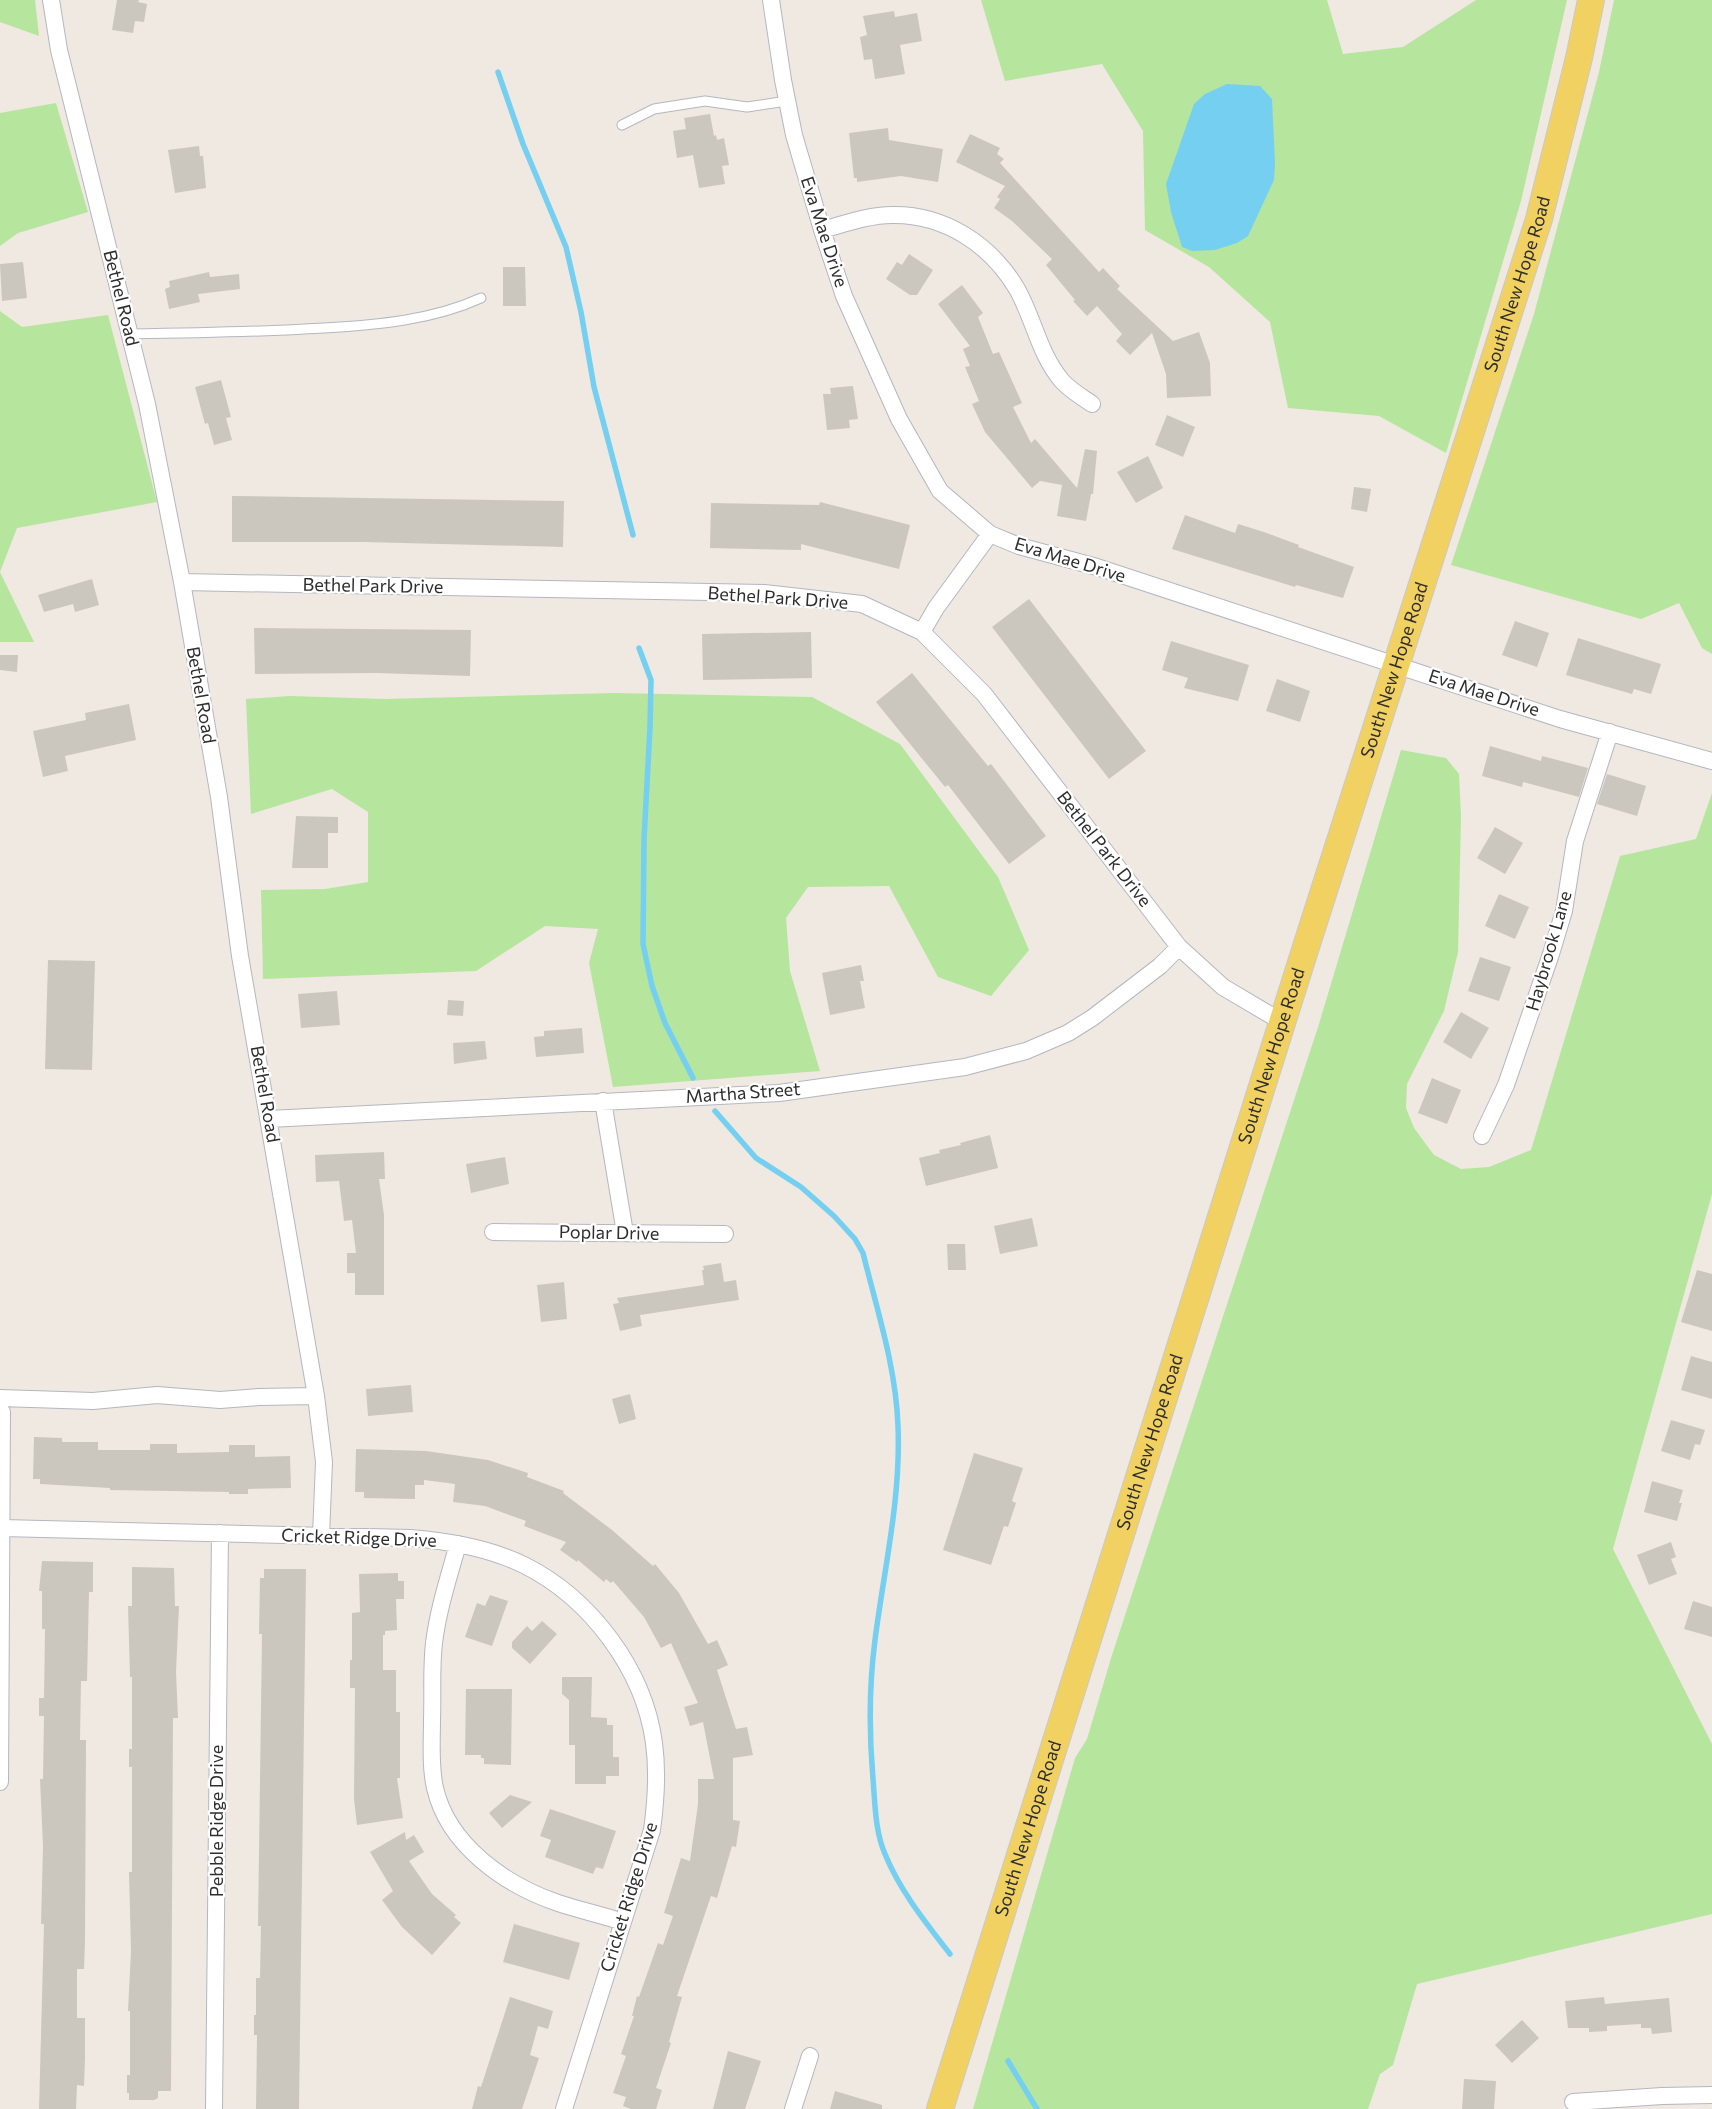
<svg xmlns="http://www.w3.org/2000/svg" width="1712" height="2109" font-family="Commissioner,sans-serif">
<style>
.green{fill:#b6e59e}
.water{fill:#75cff0}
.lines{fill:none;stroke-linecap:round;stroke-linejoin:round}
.stream{stroke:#75cff0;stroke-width:5.5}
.building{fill:#cbc7bf}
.service-casing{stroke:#b4b7c1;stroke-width:11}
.minor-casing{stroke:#b4b7c1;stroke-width:18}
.primary-casing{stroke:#c9c9c9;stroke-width:28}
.service{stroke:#fff;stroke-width:9}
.minor{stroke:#fff;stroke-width:16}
.primary{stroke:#f2d163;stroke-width:26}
.labels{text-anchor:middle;stroke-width:4.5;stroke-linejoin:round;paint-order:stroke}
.street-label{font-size:18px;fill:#2e2e2e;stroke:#fff}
</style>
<rect width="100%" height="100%" fill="#efe9e1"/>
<!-- green -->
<path class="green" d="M0 0H35L39 36 0 22Z
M981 0H1327L1343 54 1403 47 1476 0H1567L1521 201 1446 453 1379 416 1288 408 1270 322 1209 267 1145 230 1143 131 1102 64 1005 81Z
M1614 0H1712V654L1702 648 1679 603 1641 619 1451 565 1534 314 1599 72Z
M56 103 88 212 18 233 0 246V113Z
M0 311 22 327 108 315 157 502 17 528 0 572 34 642H0Z
M614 693 812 697 900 744 998 877 1029 950 991 996 938 977 889 886 808 887 786 918 790 971 820 1071 613 1087 589 963 598 929 545 926 476 971 263 979 261 890 325 889 368 882V812L332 789 251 814 246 699 290 696 385 699Z
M1401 750 1446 758 1459 774 1461 816 1458 952 1444 1011 1407 1084 1406 1108 1414 1128 1434 1155 1461 1169 1489 1167 1531 1150 1620 856 1696 839 1712 793V1194L1613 1549 1712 1744V1914L1417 1984 1393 2065 1380 2074 1368 2109H973L1075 1758 1087 1739 1112 1655 1319 1024Z"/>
<!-- water -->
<path class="water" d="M1227 84 1260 86 1272 99 1275 162 1274 180 1248 236 1237 243 1215 250 1192 251 1182 247 1171 212 1166 184 1194 104 1205 94Z"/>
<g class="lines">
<!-- stream -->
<path class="stream" d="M498 72 523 144 566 247 581 312 594 387 633 535
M639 648 651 680 650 728 644 839 643 944 652 986 665 1023 693 1078
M715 1111 756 1158 801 1187 834 1216 855 1239 863 1253C877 1310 896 1367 898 1426 901 1499 884 1569 875 1640 869 1686 869 1733 873 1779 875 1803 875 1831 885 1854 900 1891 926 1923 950 1954
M1008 2061 1037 2109"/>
</g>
<!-- building -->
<path class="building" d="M117 0H139L138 2 147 4 144 22 135 21 133 33 112 30Z
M894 11 895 17 917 13 922 41 900 45 905 74 875 79 872 59 864 60 860 37 867 35 863 16Z
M710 114 714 136 716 135 717 140 724 138 729 165 722 166 725 184 699 188 693 155 677 158 673 131 686 129 684 118Z
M888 128 889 140 943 149 938 182 901 176 857 182V178H854L849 133Z
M970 134 1000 148 997 154 1004 159 1000 163 1099 272 1103 268 1120 286 1117 289 1173 341 1199 332 1210 363 1211 396 1167 398 1166 374 1152 333 1130 355 1116 341 1122 334 1097 306 1087 316 1073 301 1075 300 1046 265 1052 259 1012 221 994 208 1000 199 997 197 1005 186 956 162Z
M199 146 200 156H203L206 188 175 193 168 150Z
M909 254 933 270 917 295H910L886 279 897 262 902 265Z
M23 262 27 298 2 301 0 264Z
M503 267H525L526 306H503Z
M209 272 210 277 239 274 240 289 198 294 200 302 169 309 165 289 170 287 169 281Z
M962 285 983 313 978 317 993 354 999 352 1022 403 1013 407 1031 443 1035 439 1077 488 1085 449 1097 451 1093 494H1091L1086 521 1057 516 1062 485 1040 481 1032 488 985 432 972 404 979 401 965 367 970 366 963 349 970 346 938 304Z
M221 380 231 417 226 418 232 440 214 445 208 423 205 424 195 387Z
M853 386 858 419 849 420 850 428 827 430 823 394H831L830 388Z
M1167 415 1195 427 1183 457 1155 445Z
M1148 456 1163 488 1136 503 1117 472Z
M1354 487 1371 489 1367 512 1351 509Z
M232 496 564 501 563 547 364 542H232Z
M820 502 910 525 899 569 801 544V550L710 548 711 503 819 505Z
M1185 515 1235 533 1238 524 1264 532 1299 545 1298 547 1354 567 1343 598 1296 585 1295 587 1172 549Z
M92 579 99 605 75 612 73 604 44 612 38 595Z
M1029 599 1146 751 1109 779 992 627Z
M1515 621 1549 633 1537 667 1502 655Z
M254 628 471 630 470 676 376 673 255 674Z
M811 632 812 678 703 680 702 634Z
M1578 638 1661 664 1651 694 1634 689 1632 694 1566 675Z
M1171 641 1249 665 1238 701 1184 688 1188 678 1162 670Z
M0 655H18L17 672 0 670Z
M912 673 988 766 991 764 1046 836 1009 864 948 785 945 787 876 702Z
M1277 679 1310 691 1300 722 1266 711Z
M129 704 136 740 65 756 68 771 43 777 33 731 86 720 85 713Z
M1490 746 1541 761 1542 756 1588 768 1579 797 1523 782 1522 787 1482 776Z
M1607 774 1646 786 1637 816 1597 804Z
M296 816 338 817V833H328V868H292Z
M1495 827 1523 843 1505 874 1477 858Z
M1499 894 1529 907 1515 939 1485 926Z
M1480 957 1511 967 1499 1001 1468 991Z
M48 960 95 961 92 1070 45 1069Z
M861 965 864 981H860L865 1008 830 1015 822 973Z
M337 991 340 1025 301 1028 298 994Z
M448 1000 464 1001 463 1016 447 1015Z
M1461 1012 1489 1028 1471 1059 1443 1042Z
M582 1028 584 1053 536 1057 534 1037 544 1036V1031Z
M485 1041 487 1059 454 1064 453 1043Z
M1432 1078 1461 1090 1447 1124 1418 1113Z
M990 1135 998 1168 926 1186 919 1158 940 1153 939 1150 961 1145 960 1143Z
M384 1152 385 1179H379L384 1215V1295H355V1273H347V1253H356L352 1220 344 1221 339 1181 316 1182 315 1155Z
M505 1157 509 1184 471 1193 466 1164Z
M1032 1218 1038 1246 1000 1254 994 1226Z
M947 1244H965L966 1270H948Z
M721 1263 724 1282 736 1280 739 1300 640 1315 642 1326 620 1331 613 1304 619 1303 617 1298 704 1285 702 1270H704L703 1266Z
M1697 1270 1712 1274V1331L1681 1322Z
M564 1282 567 1319 541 1322 537 1285Z
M1691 1356 1712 1362V1399L1681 1390Z
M411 1385 413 1412 368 1416 366 1389Z
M630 1394 636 1419 619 1424 612 1399Z
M1671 1420 1705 1430 1700 1445 1695 1444 1690 1460 1661 1451Z
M34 1437 62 1438V1442H98V1450H150V1444H177V1453L229 1452V1445H255V1457L290 1456 291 1488 248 1489V1494H229V1492L110 1490V1488L40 1484V1479H33Z
M356 1449 426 1451 488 1460 528 1473 527 1477 564 1491 563 1493 612 1530 653 1566 655 1564 679 1593 708 1644 717 1640 728 1665 717 1670 736 1729 747 1727 753 1755 733 1758V1820L740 1821 736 1847 732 1846 717 1898 711 1896 677 1996 682 1997 669 2042 671 2043 656 2088 662 2090 656 2109H631L623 2106 626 2097 613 2093 626 2056 621 2054 634 2016H632L637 1996 639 1997 658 1943 663 1945 673 1916 664 1913 681 1858 690 1861 698 1804V1779H714L703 1722 690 1726 684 1707 698 1703 671 1643 661 1648 644 1617 613 1581 611 1583 606 1579 604 1582 578 1560 577 1562 560 1550 566 1542 524 1526 526 1521 485 1506 453 1502 455 1484 424 1480V1485H415V1499L364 1498V1492H355Z
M974 1453 1023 1468 1012 1501 1016 1503 1008 1527 1004 1526 991 1565 943 1550Z
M1652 1481 1683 1490 1679 1503H1682L1677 1521 1644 1512Z
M1671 1542 1676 1557 1671 1559 1677 1574 1649 1585 1637 1555Z
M42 1561 93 1562V1592H89L87 1681H81L80 1740H86L85 1941 84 1969H77V2018H85V2058L84 2086 77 2085 76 2109H39L44 1924H41L43 1846 40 1779H43L44 1716H39V1698H44L45 1629H42V1591H39Z
M132 1567 174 1568 175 1606H179L176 1672 178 1718H173L171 2091H158V2098L154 2100H129V2093H127V2075H130V2011H128L131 1951 129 1872H132V1767H129V1749H132V1677H130L128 1606H132Z
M264 1569H306L299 2109H256L257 2035H254V2015H256V1978H260L261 1926H258L262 1634H259L260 1578H264Z
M398 1573V1581H404V1599H396L397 1630 385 1631V1635H383V1670H396V1712H400V1778H397L403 1818 357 1825 354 1799 355 1688H350V1660H352V1613L360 1612 359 1574Z
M490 1595 508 1601 492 1646 465 1637 477 1603 485 1606Z
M1693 1601 1712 1607V1637L1684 1629Z
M542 1621 557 1634 530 1664 512 1648V1642L527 1626 532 1631Z
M562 1677H592L591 1717 607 1718V1725H613V1757H619V1776H606V1784H575V1745H569V1700L562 1694Z
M466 1689H512L511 1765 484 1764V1758H481V1755H465Z
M510 1795 532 1802 502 1828 489 1813Z
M550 1809 616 1831 603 1869 596 1867 593 1874 545 1857 551 1840 540 1836Z
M405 1832 406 1840 414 1835 424 1852 409 1861 432 1894 456 1915 454 1917 461 1923 432 1955 402 1927 382 1900 393 1891 370 1852Z
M514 1924 580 1943 569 1980 503 1962Z
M510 1997 553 2011 548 2029 538 2026 530 2055 539 2058 522 2109H472L478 2086 481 2087Z
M1604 1997 1605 2004 1669 1998 1672 2032 1652 2034 1651 2028H1641V2024L1607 2026V2031L1589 2032V2028H1568L1565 2001Z
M1522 2020 1539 2038 1512 2063 1495 2045Z
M728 2051 761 2061 745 2109H713Z
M1464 2079 1496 2081 1494 2109H1462Z
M835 2091 882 2105V2109H830Z"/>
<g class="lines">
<defs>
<path id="service" d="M622 125 654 109 705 101 747 107 787 101
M129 334C195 333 259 332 324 328 377 325 433 320 481 298"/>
<path id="minor" d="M51 0 59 50 147 404 182 582 219 797 240 956 316 1396 324 1462 321 1536
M771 0 783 80 794 135 822 230 844 296 899 419 940 491 990 534 1019 546 1097 567 1560 719 1712 761
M822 230C844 224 869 215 892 215 945 214 991 245 1017 289 1034 319 1039 354 1062 381 1070 390 1082 397 1092 404
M182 582 764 593 862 604 922 632 984 694 1179 947 1223 987 1282 1022
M922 632 936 608 990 534
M603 1101 625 1233
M269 1119 779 1093 965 1067 1026 1051 1068 1033 1092 1018 1160 966 1179 947
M1482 1136 1506 1085 1551 954 1564 911 1575 841 1610 732
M493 1232 725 1234
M0 1398 93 1401 157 1395 220 1400 259 1397 316 1396
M2 1528 410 1538C449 1541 489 1548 524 1565 590 1598 644 1669 654 1743 658 1772 656 1801 652 1830L564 2109
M458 1544C449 1576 438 1610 434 1643 431 1668 433 1694 432 1719 432 1742 430 1766 435 1788 448 1845 505 1885 558 1903 579 1910 602 1915 623 1922
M0 1782 2 1412
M1573 2102 1662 2096 1712 2095
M214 2109 220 1533
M793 2109 810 2056"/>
<g id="primary">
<path id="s1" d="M940 2109 1305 950 1539 219 1579 58 1591 0"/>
</g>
</defs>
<!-- service casing -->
<use href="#service" class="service-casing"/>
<!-- minor casing -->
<use href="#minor" class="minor-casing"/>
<!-- primary casing -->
<use href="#primary" class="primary-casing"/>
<!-- service -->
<use href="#service" class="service"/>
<!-- minor -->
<use href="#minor" class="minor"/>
<!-- primary -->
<use href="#primary" class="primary"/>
</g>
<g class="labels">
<!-- street labels -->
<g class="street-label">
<text transform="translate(824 232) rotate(72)" y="6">Eva Mae Drive</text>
<text dy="6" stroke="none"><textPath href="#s1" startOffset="1914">South New Hope Road</textPath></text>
<text transform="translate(121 298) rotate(76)" y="6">Bethel Road</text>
<text transform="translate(1070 560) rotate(17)" y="6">Eva Mae Drive</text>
<text transform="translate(373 586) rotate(1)" y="6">Bethel Park Drive</text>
<text transform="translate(778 598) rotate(4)" y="6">Bethel Park Drive</text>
<text dy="6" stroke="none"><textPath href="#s1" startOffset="1509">South New Hope Road</textPath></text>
<text transform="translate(1484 693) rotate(18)" y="6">Eva Mae Drive</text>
<text transform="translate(201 695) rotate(80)" y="6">Bethel Road</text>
<text transform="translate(1104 849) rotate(52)" y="6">Bethel Park Drive</text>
<text transform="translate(1549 951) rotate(-74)" y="6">Haybrook Lane</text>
<text dy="6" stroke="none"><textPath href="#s1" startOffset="1104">South New Hope Road</textPath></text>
<text transform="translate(743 1093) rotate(-4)" y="6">Martha Street</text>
<text transform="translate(265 1094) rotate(80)" y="6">Bethel Road</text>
<text transform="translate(609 1233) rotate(1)" y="6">Poplar Drive</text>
<text dy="6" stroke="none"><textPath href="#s1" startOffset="699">South New Hope Road</textPath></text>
<text transform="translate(359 1538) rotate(2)" y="6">Cricket Ridge Drive</text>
<text transform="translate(217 1821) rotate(-90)" y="6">Pebble Ridge Drive</text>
<text dy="6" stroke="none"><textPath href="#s1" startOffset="294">South New Hope Road</textPath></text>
<text transform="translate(629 1897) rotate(-73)" y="6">Cricket Ridge Drive</text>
</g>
</g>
</svg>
